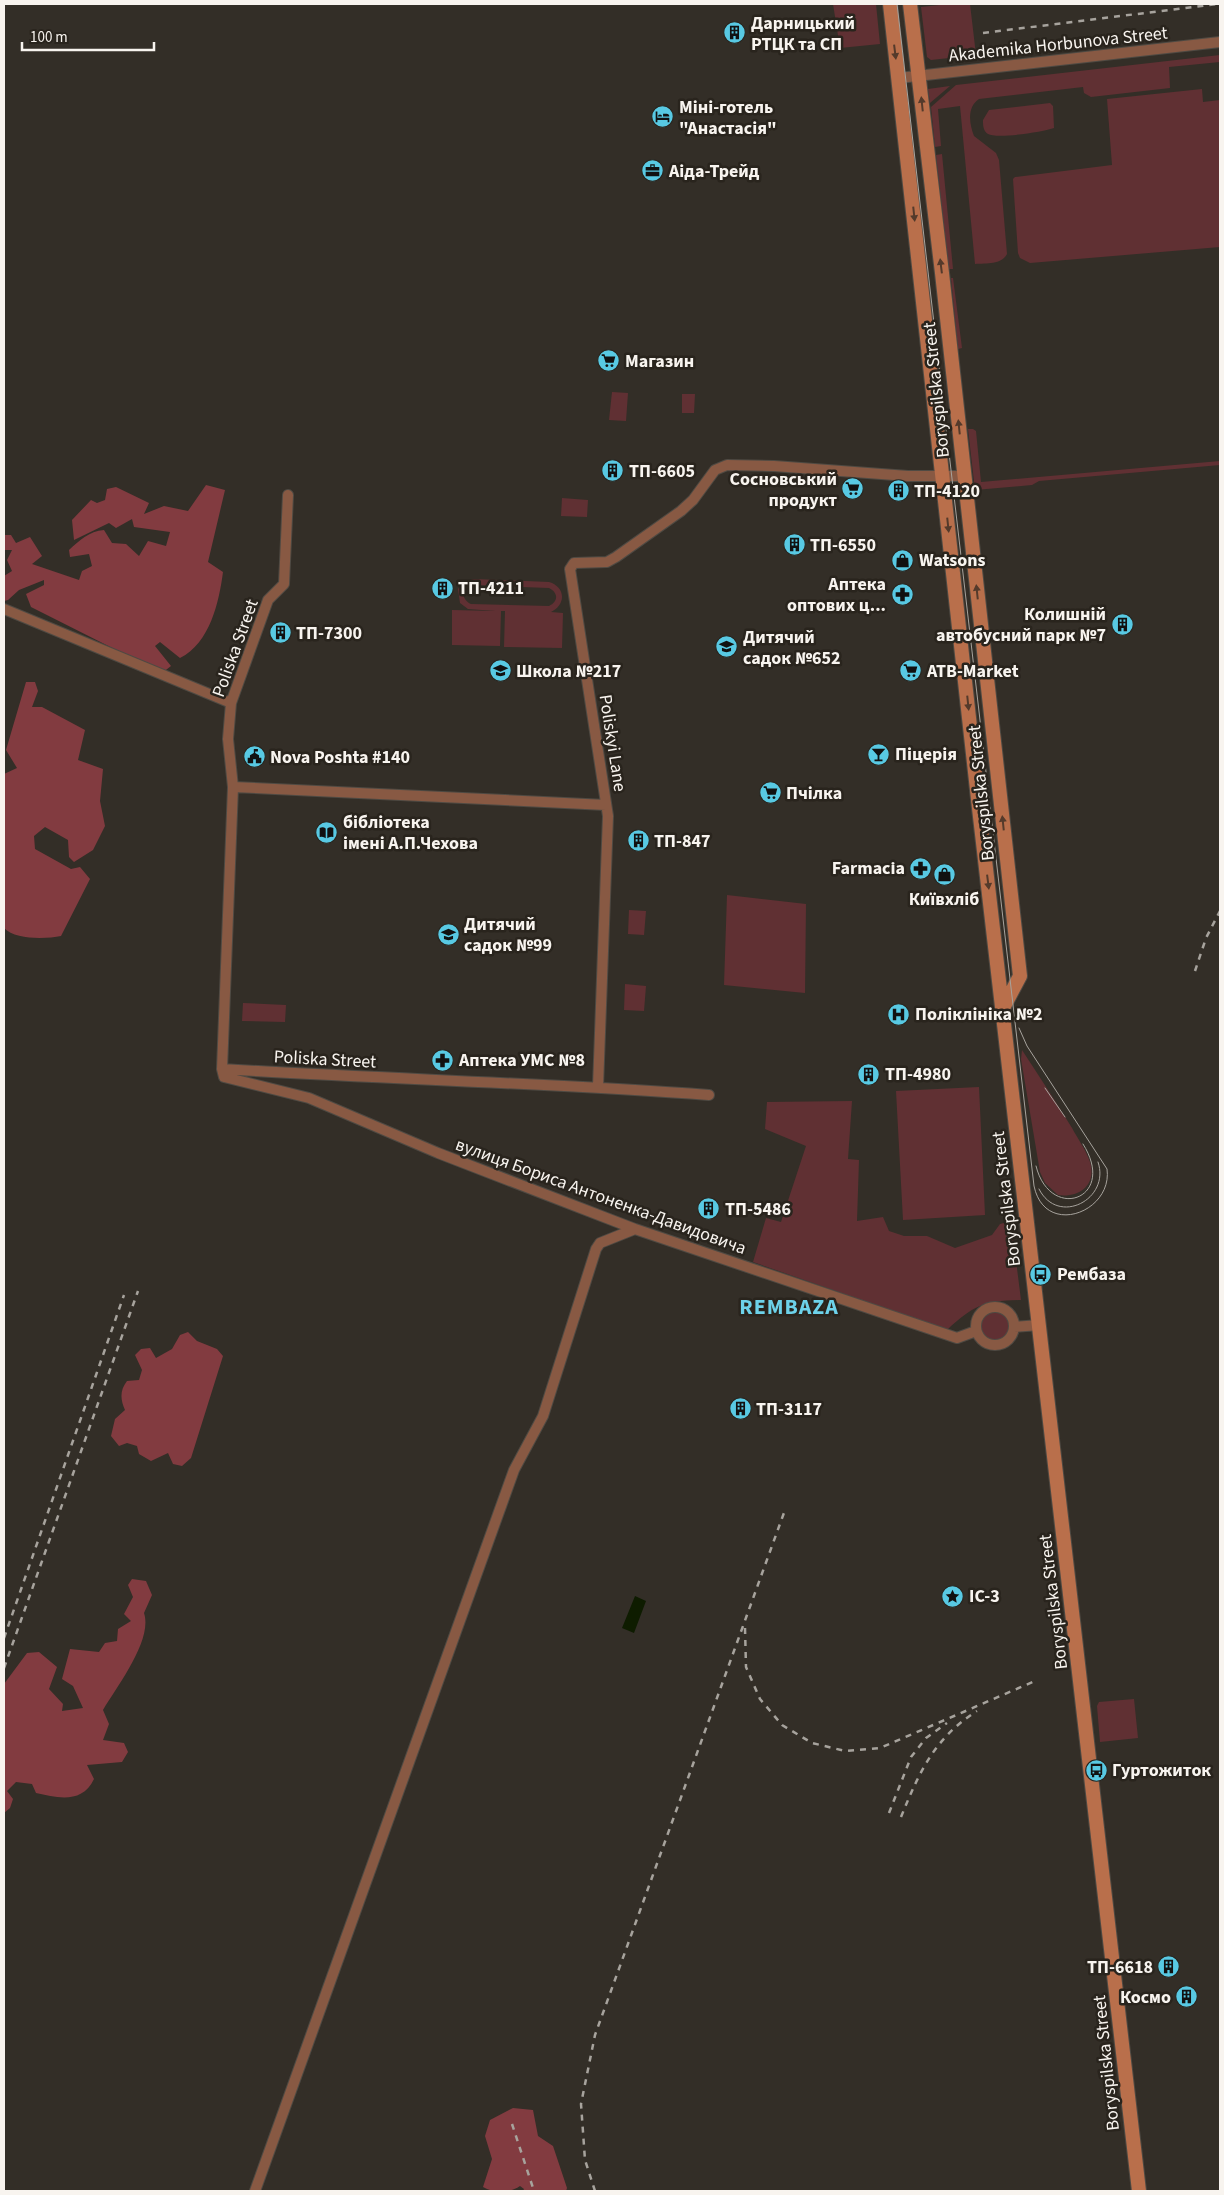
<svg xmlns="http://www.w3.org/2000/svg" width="1224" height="2195" font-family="'Source Sans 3',sans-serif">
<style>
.green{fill:#603033;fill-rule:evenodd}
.forest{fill:#823b40}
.water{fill:#0e1c00}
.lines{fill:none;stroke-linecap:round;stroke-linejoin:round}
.street-casing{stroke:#4f4a43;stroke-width:12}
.secondary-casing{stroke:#4f4a43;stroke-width:16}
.street{stroke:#885943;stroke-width:10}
.secondary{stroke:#b96f4b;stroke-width:14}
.tram{stroke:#a7a39d;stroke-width:1}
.rail{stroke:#a7a39d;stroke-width:2.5;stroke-dasharray:6 6;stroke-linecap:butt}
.oneway{fill:#543a2b}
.labels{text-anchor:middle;stroke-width:5;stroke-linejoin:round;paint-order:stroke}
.poi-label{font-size:18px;font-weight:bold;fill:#f8f4ef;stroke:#29241d;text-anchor:start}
.street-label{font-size:18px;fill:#f8f4ef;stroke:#29241d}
.district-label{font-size:22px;font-weight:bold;letter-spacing:1px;fill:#6dd2ea;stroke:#29241d}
</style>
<rect width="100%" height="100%" fill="#332e27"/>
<!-- green -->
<path class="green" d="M833 4H876L880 44 840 48Z
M949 4H970L976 55 931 60 927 57 921 7Z
M1220 55V62L1169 67 1170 88 1091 97 1084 93 1083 87 979 99C967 107 969 123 974 136L996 153 999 160 1007 254C1001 265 987 263 975 264L960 106 938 109 941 146 935 147 931 107 956 85Z
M950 86 930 103 928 89Z
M1202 89 1203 102 1220 100V247L1030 263 1020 258 1018 253 1013 179 1015 177 1112 165 1107 99Z
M1050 103 1053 106 1054 128C1043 132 997 139 988 134 983 131 983 125 983 120L989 110Z
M942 154 953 269H949L936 155Z
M951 278H953L962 348 958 349Z
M612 392 628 393 626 421 609 420Z
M682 394H695L694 413H682Z
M968 429H973L976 431 981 482 1220 461V465L1039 481 1032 485 975 490Z
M562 498 588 500 587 517 561 516Z
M474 579 549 582C566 587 566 605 551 612L563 613 562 648 504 647 505 611H501L500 646 452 645V610L495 611 468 609 460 603 458 589 464 582ZM471 585 549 588C559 593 558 602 549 606L471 604C461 599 461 589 471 585Z
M727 895 806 904 805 993 724 985Z
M629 910 646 911 644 935 628 934Z
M625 984 646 986 644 1011 624 1010Z
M243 1003 286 1005 285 1022 242 1021Z
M1022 1050C1039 1076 1056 1102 1072 1128 1078 1139 1086 1150 1090 1162 1097 1185 1079 1198 1058 1195L1045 1183 1040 1172 1021 1059Z
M979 1087 985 1215 903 1220 896 1091Z
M852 1101 848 1159 859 1160 857 1221 883 1217 889 1231 904 1236H927L955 1248 992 1235 1000 1224 1011 1221 1021 1300C984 1301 974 1305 947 1330L753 1262 766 1218 781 1222 806 1146 765 1129 767 1102Z
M981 1326a14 14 0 1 1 28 0a14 14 0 1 1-28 0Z
M1134 1699 1138 1738 1100 1742 1097 1706 1099 1702Z"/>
<!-- forest -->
<path class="forest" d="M206 485 225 490 208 562 223 572C219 602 210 643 180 658L160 642 155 646 171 666 162 673 31 607 26 594 44 585V580L19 590 8 600 4 601V576L12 571 7 560 12 550H4L5 535H11L16 543 30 537 42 556 32 564 79 580 82 571 92 566 89 554 70 557 69 550C79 541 89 531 104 530L112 543 126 544 139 556 148 541 166 546 170 532 134 527 132 519 116 528 109 523 74 540 72 520 91 500 97 503 105 500 107 489 116 487 149 503 144 514 164 506 188 511Z
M26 682H35L38 691 32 707H42L85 730 78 760 103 769 100 801 105 826 93 850 74 862 69 857 68 840 45 827 34 836 35 849 71 869 80 867 90 879 61 936C46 939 15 940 4 928V774L17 768 6 750Z
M188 1332 197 1341 217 1349 223 1356 191 1458 182 1466 173 1464 168 1453 151 1461 139 1454 137 1446 127 1443 119 1446 111 1436 115 1419 125 1410C120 1399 120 1390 127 1381L139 1380 142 1370 135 1355 141 1349 150 1348 156 1358 172 1349 180 1335Z
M132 1579 146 1581 152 1595 144 1613C153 1640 117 1686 103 1710L109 1724 103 1740 124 1743 128 1752 122 1762 87 1765 94 1779C82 1804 58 1798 36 1793L32 1784 16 1782 7 1791 13 1799 10 1808 4 1813V1684L27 1653 39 1652 57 1667 49 1689 63 1704 62 1711 83 1708 73 1686 62 1679 70 1649 99 1652 105 1643 117 1641 118 1629 131 1621 124 1614 133 1597 128 1585Z
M513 2108 533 2110 538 2136 553 2146 567 2188 566 2191H523L524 2189 520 2186C510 2193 494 2194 483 2187L492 2159 485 2136 490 2120Z"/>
<!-- water -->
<path class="water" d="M635 1596 646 1601 634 1633 622 1628Z"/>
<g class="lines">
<defs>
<path id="street" d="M899 78 1220 42
M288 495 284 584 268 600 231 703 228 739 233 787 222 1069 224 1077 309 1098 438 1153 635 1229 957 1338 976 1331
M4 609 231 703
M233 787 606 805
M222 1069C384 1079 547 1083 709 1095
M598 1087 608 816 570 569 574 563 607 562 616 557 681 511 693 500 715 470 727 465 774 466 908 476H964
M976 1326a19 19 0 1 1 38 0a19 19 0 1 1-38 0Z
M1014 1327 1040 1325
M255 2191 514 1470 543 1416 596 1249 600 1243 635 1229"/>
<path id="secondary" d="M890 4 979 808 1139 2191
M910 4 942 273 1020 976 1003 1008"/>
</defs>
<!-- street casing -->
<use href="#street" class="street-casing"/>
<!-- secondary casing -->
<use href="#secondary" class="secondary-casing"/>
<!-- street -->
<use href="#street" class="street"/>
<!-- secondary -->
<use href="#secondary" class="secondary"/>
<!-- tram -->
<path class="tram" d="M897 4 1034 1186C1045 1238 1113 1212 1107 1169L1027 1046 1019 1028
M1045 1088 1065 1117
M1036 1166C1050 1223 1118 1199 1083 1144
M1039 1189C1058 1227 1111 1199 1098 1162"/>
<!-- rail -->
<path class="rail" d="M983 33 1218 4
M1195 971 1206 938 1220 911
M745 1628 746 1667 760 1699 782 1725 812 1743 845 1751 880 1748 1035 1681
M4 1638 124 1295
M4 1668 138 1291
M889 1813 911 1757 926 1738 947 1723
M901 1817C919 1773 934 1738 977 1711
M512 2124 534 2191
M595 2191 585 2160 581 2104 595 2035 785 1510"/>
</g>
<!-- one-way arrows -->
<defs><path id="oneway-solid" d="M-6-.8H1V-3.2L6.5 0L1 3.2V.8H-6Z" transform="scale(1.25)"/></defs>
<g class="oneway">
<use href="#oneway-solid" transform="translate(895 52) rotate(83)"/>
<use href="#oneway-solid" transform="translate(922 104) rotate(-96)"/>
<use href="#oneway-solid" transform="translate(914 214) rotate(84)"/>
<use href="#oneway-solid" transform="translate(941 266) rotate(-97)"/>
<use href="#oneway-solid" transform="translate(959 427) rotate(-96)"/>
<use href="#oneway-solid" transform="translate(948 525) rotate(84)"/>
<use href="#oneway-solid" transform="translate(977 592) rotate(-96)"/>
<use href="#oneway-solid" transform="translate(968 703) rotate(84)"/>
<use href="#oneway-solid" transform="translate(1003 823) rotate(-96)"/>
<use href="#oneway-solid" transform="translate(988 882) rotate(83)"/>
</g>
<!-- icons -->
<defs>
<symbol id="building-disc" viewBox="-11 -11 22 22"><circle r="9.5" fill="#58c9e3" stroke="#29241d"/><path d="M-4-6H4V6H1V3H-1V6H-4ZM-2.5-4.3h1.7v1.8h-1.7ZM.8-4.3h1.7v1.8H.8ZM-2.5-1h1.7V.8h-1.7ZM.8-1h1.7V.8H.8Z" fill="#111"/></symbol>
<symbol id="hotel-disc" viewBox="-11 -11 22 22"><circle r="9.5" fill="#58c9e3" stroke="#29241d"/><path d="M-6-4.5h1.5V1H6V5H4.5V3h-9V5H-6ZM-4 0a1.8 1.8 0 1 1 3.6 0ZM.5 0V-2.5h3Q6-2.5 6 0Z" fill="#111"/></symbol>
<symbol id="office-disc" viewBox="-11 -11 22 22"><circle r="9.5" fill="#58c9e3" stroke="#29241d"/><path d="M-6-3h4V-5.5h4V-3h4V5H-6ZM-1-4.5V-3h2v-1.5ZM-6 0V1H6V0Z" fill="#111"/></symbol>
<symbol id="supermarket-disc" viewBox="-11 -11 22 22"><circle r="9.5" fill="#58c9e3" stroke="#29241d"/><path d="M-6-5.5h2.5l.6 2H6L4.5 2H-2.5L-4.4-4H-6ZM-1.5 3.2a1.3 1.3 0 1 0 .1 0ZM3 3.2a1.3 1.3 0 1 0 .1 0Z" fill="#111"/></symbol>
<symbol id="shop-disc" viewBox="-11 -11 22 22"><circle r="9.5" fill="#58c9e3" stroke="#29241d"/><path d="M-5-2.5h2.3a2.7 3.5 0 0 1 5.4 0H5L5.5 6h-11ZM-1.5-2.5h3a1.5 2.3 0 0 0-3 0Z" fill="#111"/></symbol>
<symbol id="pharmacy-disc" viewBox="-11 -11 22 22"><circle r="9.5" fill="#58c9e3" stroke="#29241d"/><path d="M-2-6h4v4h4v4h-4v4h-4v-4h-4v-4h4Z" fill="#111"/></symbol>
<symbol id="school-disc" viewBox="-11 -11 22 22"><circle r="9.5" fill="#58c9e3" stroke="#29241d"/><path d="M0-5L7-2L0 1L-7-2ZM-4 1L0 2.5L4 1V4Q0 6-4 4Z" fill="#111"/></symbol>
<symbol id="bar-disc" viewBox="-11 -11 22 22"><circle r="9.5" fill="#58c9e3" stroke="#29241d"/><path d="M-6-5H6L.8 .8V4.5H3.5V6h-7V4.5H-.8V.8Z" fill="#111"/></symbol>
<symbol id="civic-disc" viewBox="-11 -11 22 22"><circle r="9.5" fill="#58c9e3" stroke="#29241d"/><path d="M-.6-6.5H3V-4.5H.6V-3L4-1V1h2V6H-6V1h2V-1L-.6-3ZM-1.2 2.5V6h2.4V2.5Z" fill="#111"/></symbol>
<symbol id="library-disc" viewBox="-11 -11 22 22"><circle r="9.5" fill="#58c9e3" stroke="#29241d"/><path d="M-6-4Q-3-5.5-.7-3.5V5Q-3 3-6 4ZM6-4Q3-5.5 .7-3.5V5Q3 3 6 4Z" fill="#111"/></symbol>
<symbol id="hospital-disc" viewBox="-11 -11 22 22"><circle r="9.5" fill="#58c9e3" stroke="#29241d"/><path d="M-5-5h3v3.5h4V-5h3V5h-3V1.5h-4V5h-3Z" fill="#111"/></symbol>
<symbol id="bus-disc" viewBox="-11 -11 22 22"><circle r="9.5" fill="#58c9e3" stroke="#29241d"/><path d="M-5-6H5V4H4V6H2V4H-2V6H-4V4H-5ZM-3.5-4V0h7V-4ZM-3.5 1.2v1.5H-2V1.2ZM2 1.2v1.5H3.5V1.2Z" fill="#111"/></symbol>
<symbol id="sight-disc" viewBox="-11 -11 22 22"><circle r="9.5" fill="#58c9e3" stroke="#29241d"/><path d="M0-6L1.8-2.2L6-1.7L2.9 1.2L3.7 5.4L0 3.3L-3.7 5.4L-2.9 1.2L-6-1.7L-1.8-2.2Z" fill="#111"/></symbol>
</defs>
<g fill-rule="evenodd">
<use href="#building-disc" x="722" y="20" width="25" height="25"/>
<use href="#hotel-disc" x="650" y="104" width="25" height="25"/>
<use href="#office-disc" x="640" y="158" width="25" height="25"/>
<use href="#supermarket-disc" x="596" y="348" width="25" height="25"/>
<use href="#building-disc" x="600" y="458" width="25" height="25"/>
<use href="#supermarket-disc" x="840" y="476" width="25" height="25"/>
<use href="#building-disc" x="886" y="478" width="25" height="25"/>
<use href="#building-disc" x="782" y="532" width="25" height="25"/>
<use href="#shop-disc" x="890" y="548" width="25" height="25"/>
<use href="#building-disc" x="430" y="576" width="25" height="25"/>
<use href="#pharmacy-disc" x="890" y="582" width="25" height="25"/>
<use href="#building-disc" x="1110" y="612" width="25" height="25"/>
<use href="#building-disc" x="268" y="620" width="25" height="25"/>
<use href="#school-disc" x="714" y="634" width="25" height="25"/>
<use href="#school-disc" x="488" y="658" width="25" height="25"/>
<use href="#supermarket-disc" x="898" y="658" width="25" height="25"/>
<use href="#bar-disc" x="866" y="742" width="25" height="25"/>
<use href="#civic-disc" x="242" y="744" width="25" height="25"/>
<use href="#supermarket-disc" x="758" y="780" width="25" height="25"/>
<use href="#library-disc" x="314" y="820" width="25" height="25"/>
<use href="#building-disc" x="626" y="828" width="25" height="25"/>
<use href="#pharmacy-disc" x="908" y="856" width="25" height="25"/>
<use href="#shop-disc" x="932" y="862" width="25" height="25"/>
<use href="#school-disc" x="436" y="922" width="25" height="25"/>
<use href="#hospital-disc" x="886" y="1002" width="25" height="25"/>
<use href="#pharmacy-disc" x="430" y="1048" width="25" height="25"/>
<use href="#building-disc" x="856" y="1062" width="25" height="25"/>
<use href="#building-disc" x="696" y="1196" width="25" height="25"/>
<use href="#bus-disc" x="1028" y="1262" width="25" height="25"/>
<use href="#building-disc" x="728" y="1396" width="25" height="25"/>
<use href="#sight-disc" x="940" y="1584" width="25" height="25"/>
<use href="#bus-disc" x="1084" y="1758" width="25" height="25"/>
<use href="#building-disc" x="1156" y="1954" width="25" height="25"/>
<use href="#building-disc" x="1174" y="1984" width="25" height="25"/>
</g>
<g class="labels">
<!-- poi labels -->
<g class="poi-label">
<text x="751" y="29">Дарницький<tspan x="751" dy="21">РТЦК та СП</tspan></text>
<text x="679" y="113">Міні-готель<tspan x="679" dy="21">"Анастасія"</tspan></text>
<text x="669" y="177">Аіда-Трейд</text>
<text x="625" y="367">Магазин</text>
<text x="629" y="477">ТП-6605</text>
<text x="837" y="485" text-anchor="end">Сосновський<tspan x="837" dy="21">продукт</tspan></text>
<text x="914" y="497">ТП-4120</text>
<text x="810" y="551">ТП-6550</text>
<text x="919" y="566">Watsons</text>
<text x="886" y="590" text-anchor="end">Аптека<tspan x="886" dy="21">оптових ц...</tspan></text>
<text x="458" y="594">ТП-4211</text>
<text x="1106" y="620" text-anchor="end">Колишній<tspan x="1106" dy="21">автобусний парк №7</tspan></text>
<text x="296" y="639">ТП-7300</text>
<text x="743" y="643">Дитячий<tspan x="743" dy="21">садок №652</tspan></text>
<text x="516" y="677">Школа №217</text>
<text x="927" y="677">ATB-Market</text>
<text x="895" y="760">Піцерія</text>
<text x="270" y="763">Nova Poshta #140</text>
<text x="786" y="799">Пчілка</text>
<text x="343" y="828">бібліотека<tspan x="343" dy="21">імені А.П.Чехова</tspan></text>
<text x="654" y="847">ТП-847</text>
<text x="905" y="874" text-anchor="end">Farmacia</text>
<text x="944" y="905" text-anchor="middle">Київхліб</text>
<text x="464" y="930">Дитячий<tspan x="464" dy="21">садок №99</tspan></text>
<text x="915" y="1020">Поліклініка №2</text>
<text x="459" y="1066">Аптека УМС №8</text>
<text x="885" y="1080">ТП-4980</text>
<text x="725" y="1215">ТП-5486</text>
<text x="1057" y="1280">Рембаза</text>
<text x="756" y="1415">ТП-3117</text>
<text x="969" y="1602">ІС-3</text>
<text x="1112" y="1776">Гуртожиток</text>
<text x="1153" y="1973" text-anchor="end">ТП-6618</text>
<text x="1171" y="2003" text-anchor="end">Космо</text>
</g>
<!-- street labels -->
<g class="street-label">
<text transform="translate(1058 44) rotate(-6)" y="6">Akademika Horbunova Street</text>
<text transform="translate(936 390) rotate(-96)" y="6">Boryspilska Street</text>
<text transform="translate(235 648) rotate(-70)" y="6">Poliska Street</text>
<text transform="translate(613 743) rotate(81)" y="6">Poliskyi Lane</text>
<text transform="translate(981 793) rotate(-96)" y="6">Boryspilska Street</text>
<text transform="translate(325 1059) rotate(3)" y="6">Poliska Street</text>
<text transform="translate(601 1196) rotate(20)" y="6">вулиця Бориса Антоненка-Давидовича</text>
<text transform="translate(1006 1199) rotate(-97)" y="6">Boryspilska Street</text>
<text transform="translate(1053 1602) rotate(-97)" y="6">Boryspilska Street</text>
<text transform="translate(1106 2063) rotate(-96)" y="6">Boryspilska Street</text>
</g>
<!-- district labels -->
<g class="district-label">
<text x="789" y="1314">REMBAZA</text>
</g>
</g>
<!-- border -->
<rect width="1224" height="2195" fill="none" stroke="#f8f4ef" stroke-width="10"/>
<!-- scale -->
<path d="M22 42v8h132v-8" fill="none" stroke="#f8f4ef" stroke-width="2.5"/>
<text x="30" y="42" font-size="15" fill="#f8f4ef" stroke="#29241d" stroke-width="4" paint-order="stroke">100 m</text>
</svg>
